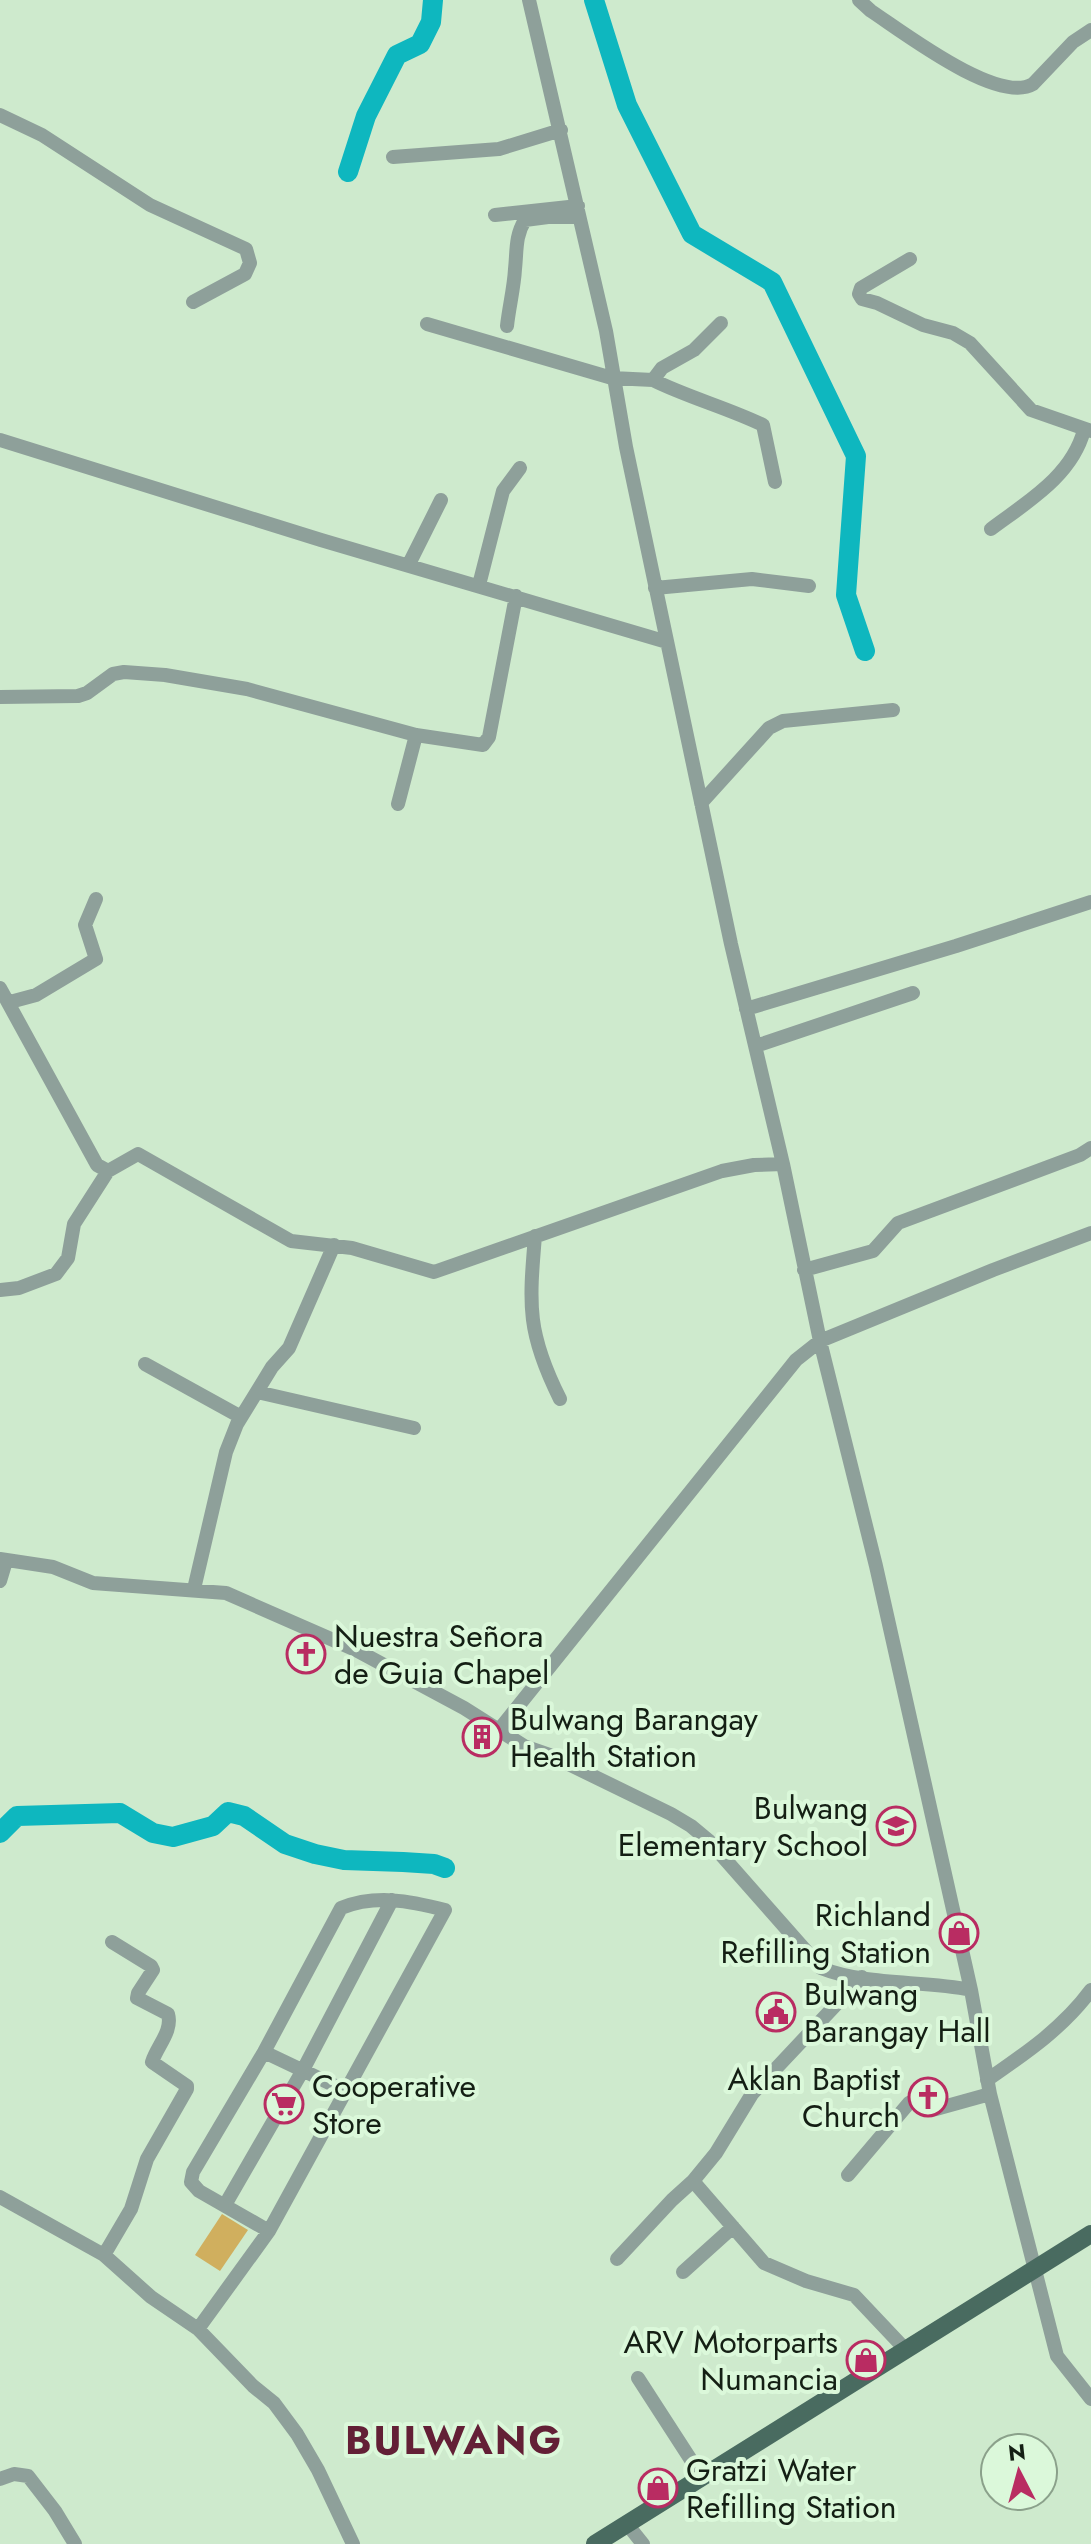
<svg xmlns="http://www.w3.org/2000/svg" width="1091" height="2544" font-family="Jost,sans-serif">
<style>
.green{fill:#d0af5e}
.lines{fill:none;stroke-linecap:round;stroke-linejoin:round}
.river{stroke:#0eb7bf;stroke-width:20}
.minor{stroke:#8ea09a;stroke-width:14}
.major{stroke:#496b60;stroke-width:18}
.labels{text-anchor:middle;stroke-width:8;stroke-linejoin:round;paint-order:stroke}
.poi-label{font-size:32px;fill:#141f14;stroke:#dbf8da;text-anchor:start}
.district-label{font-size:40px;font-weight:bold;letter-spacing:2px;fill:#632036;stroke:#dbf8da}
</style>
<rect width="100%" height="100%" fill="#ceeacd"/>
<!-- green -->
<path class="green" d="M222 2214 248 2230 220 2271 195 2255Z"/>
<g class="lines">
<!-- river -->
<path class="river" d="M594 0 627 105 692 234 772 282 856 456 846 595 865 651
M348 172 366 116 397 55 420 44 431 22 433 0
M0 1833 17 1816 120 1813 153 1833 173 1837 213 1826 228 1812 244 1816 285 1844 315 1854 344 1860 403 1862 434 1864 445 1868"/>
<!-- minor -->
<path class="minor" d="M529 0 606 331 626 447 731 944 783 1164 820 1341 876 1566 971 1990 990 2094 1057 2356 1091 2399
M859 0 871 11C903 32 998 105 1033 84L1073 42 1091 30
M0 115 42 135 150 205 246 249 250 263 245 274 193 302
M393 157 499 149 561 130
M495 215 578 206
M910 259 861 288 859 294 862 299 877 303 923 325 953 333 970 343 1031 410 1091 431
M427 324 612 378 653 380 662 368 694 350 721 323
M507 326C509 307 514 288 515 269 517 251 515 236 525 220L548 217H579
M653 380C687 397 728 408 763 425L775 482
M0 440 321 540 667 642
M991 529C1027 502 1072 476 1084 430
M409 564 441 500
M479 585 503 491 520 468
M655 588 752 579 809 586
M0 697 78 696 87 693 113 674 124 672 165 675 247 689 416 735 483 745 489 737 516 596
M701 803 769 728 783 721 893 710
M398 804 416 735
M0 988 97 1165 108 1171 138 1154 291 1241 352 1248 434 1272 722 1171 754 1165 783 1164
M10 1002 36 995 96 959 85 925 96 899
M746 1009 956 946 1091 902
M756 1046 913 993
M535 1236C529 1306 527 1333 560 1399
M804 1270 873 1251 898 1223 1080 1155 1091 1148
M0 1290 19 1288 56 1274 68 1258 74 1224 108 1171
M145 1364 241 1417
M257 1392 414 1428
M0 1559 53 1567 93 1583 226 1593 356 1650 464 1708 524 1746 550 1755 671 1814 691 1826 709 1841 821 1968C866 1986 923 1980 971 1990
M0 1581 6 1561
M194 1589 226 1452 237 1424 272 1367 289 1348 334 1245
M499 1730 796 1360 820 1341 993 1270 1091 1233
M264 2052 346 2091
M987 2080C1026 2053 1063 2028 1091 1990
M848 2175 909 2103 913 2101 929 2110 936 2109 990 2094
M693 2181 764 2263 806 2281 854 2295 905 2349
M0 2197 104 2255 151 2297 198 2329 253 2386 274 2403 297 2434 318 2470 353 2544
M225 2205 303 2070 392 1900
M104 2255 131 2209 147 2159 187 2089V2086L152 2062C157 2046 173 2031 168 2014L137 1998 138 1993 153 1970 151 1966 112 1942
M617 2259 672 2200 693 2181 716 2153 752 2094 862 1977
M683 2272 733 2227
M198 2329 269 2231 445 1910C410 1901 376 1894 341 1908L264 2052 193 2172 191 2182 199 2191 269 2231
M638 2378 702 2477
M0 2479 14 2474 28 2476 55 2511 75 2544
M627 2524 643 2544"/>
<!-- major -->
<path class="major" d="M595 2544 1091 2234"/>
</g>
<!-- icons -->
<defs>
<symbol id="church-ring" viewBox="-11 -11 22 22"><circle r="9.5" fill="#dbf8da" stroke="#b92c62" stroke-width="1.5"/><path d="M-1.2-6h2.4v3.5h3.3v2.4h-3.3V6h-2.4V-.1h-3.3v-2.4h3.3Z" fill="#b92c62"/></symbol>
<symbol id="building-ring" viewBox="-11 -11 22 22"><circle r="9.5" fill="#dbf8da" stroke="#b92c62" stroke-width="1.5"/><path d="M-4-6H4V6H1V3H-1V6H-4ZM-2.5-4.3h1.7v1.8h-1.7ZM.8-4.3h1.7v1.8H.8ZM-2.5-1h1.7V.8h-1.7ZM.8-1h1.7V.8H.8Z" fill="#b92c62"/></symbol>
<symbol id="school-ring" viewBox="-11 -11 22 22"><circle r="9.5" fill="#dbf8da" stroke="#b92c62" stroke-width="1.5"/><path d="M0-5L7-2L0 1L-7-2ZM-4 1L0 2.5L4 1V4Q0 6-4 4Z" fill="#b92c62"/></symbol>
<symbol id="shop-ring" viewBox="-11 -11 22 22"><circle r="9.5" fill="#dbf8da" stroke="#b92c62" stroke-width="1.5"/><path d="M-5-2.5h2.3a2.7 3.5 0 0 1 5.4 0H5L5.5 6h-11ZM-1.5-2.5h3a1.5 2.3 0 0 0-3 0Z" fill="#b92c62"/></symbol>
<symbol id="civic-ring" viewBox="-11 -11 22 22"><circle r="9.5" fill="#dbf8da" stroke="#b92c62" stroke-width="1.5"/><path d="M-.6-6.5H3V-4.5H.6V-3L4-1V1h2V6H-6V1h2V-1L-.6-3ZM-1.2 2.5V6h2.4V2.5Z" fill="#b92c62"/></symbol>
<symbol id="supermarket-ring" viewBox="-11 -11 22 22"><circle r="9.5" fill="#dbf8da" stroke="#b92c62" stroke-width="1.5"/><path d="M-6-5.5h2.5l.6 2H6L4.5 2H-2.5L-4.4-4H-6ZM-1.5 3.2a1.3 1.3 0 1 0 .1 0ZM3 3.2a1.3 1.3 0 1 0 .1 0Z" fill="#b92c62"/></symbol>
</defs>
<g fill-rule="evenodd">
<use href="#church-ring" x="284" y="1632" width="44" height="44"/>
<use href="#building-ring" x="460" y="1715" width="44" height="44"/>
<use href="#school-ring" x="874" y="1804" width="44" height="44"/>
<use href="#shop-ring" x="937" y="1911" width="44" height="44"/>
<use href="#civic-ring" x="754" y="1990" width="44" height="44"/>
<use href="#church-ring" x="906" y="2075" width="44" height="44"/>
<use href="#supermarket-ring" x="262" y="2082" width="44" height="44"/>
<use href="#shop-ring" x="844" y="2338" width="44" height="44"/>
<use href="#shop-ring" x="636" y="2466" width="44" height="44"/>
</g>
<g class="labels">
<!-- poi labels -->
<g class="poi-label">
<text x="334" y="1647">Nuestra Señora<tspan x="334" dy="37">de Guia Chapel</tspan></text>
<text x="510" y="1730">Bulwang Barangay<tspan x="510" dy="37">Health Station</tspan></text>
<text x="868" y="1819" text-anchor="end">Bulwang<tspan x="868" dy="37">Elementary School</tspan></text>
<text x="931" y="1926" text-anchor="end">Richland<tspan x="931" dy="37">Refilling Station</tspan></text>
<text x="804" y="2005">Bulwang<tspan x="804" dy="37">Barangay Hall</tspan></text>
<text x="900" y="2090" text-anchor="end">Aklan Baptist<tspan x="900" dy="37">Church</tspan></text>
<text x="312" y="2097">Cooperative<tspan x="312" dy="37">Store</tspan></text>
<text x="838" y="2353" text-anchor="end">ARV Motorparts<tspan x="838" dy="37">Numancia</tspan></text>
<text x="686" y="2481">Gratzi Water<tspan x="686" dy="37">Refilling Station</tspan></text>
</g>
<!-- district labels -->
<g class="district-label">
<text x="454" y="2454">BULWANG</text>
</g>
</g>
<!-- north arrow -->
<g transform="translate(1019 2472) rotate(354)"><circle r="38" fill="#dbf8da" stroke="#8ba18b" stroke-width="2"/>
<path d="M0-6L14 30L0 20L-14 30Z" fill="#b92c62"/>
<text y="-12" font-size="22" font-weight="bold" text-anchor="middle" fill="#141f14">N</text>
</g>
</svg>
